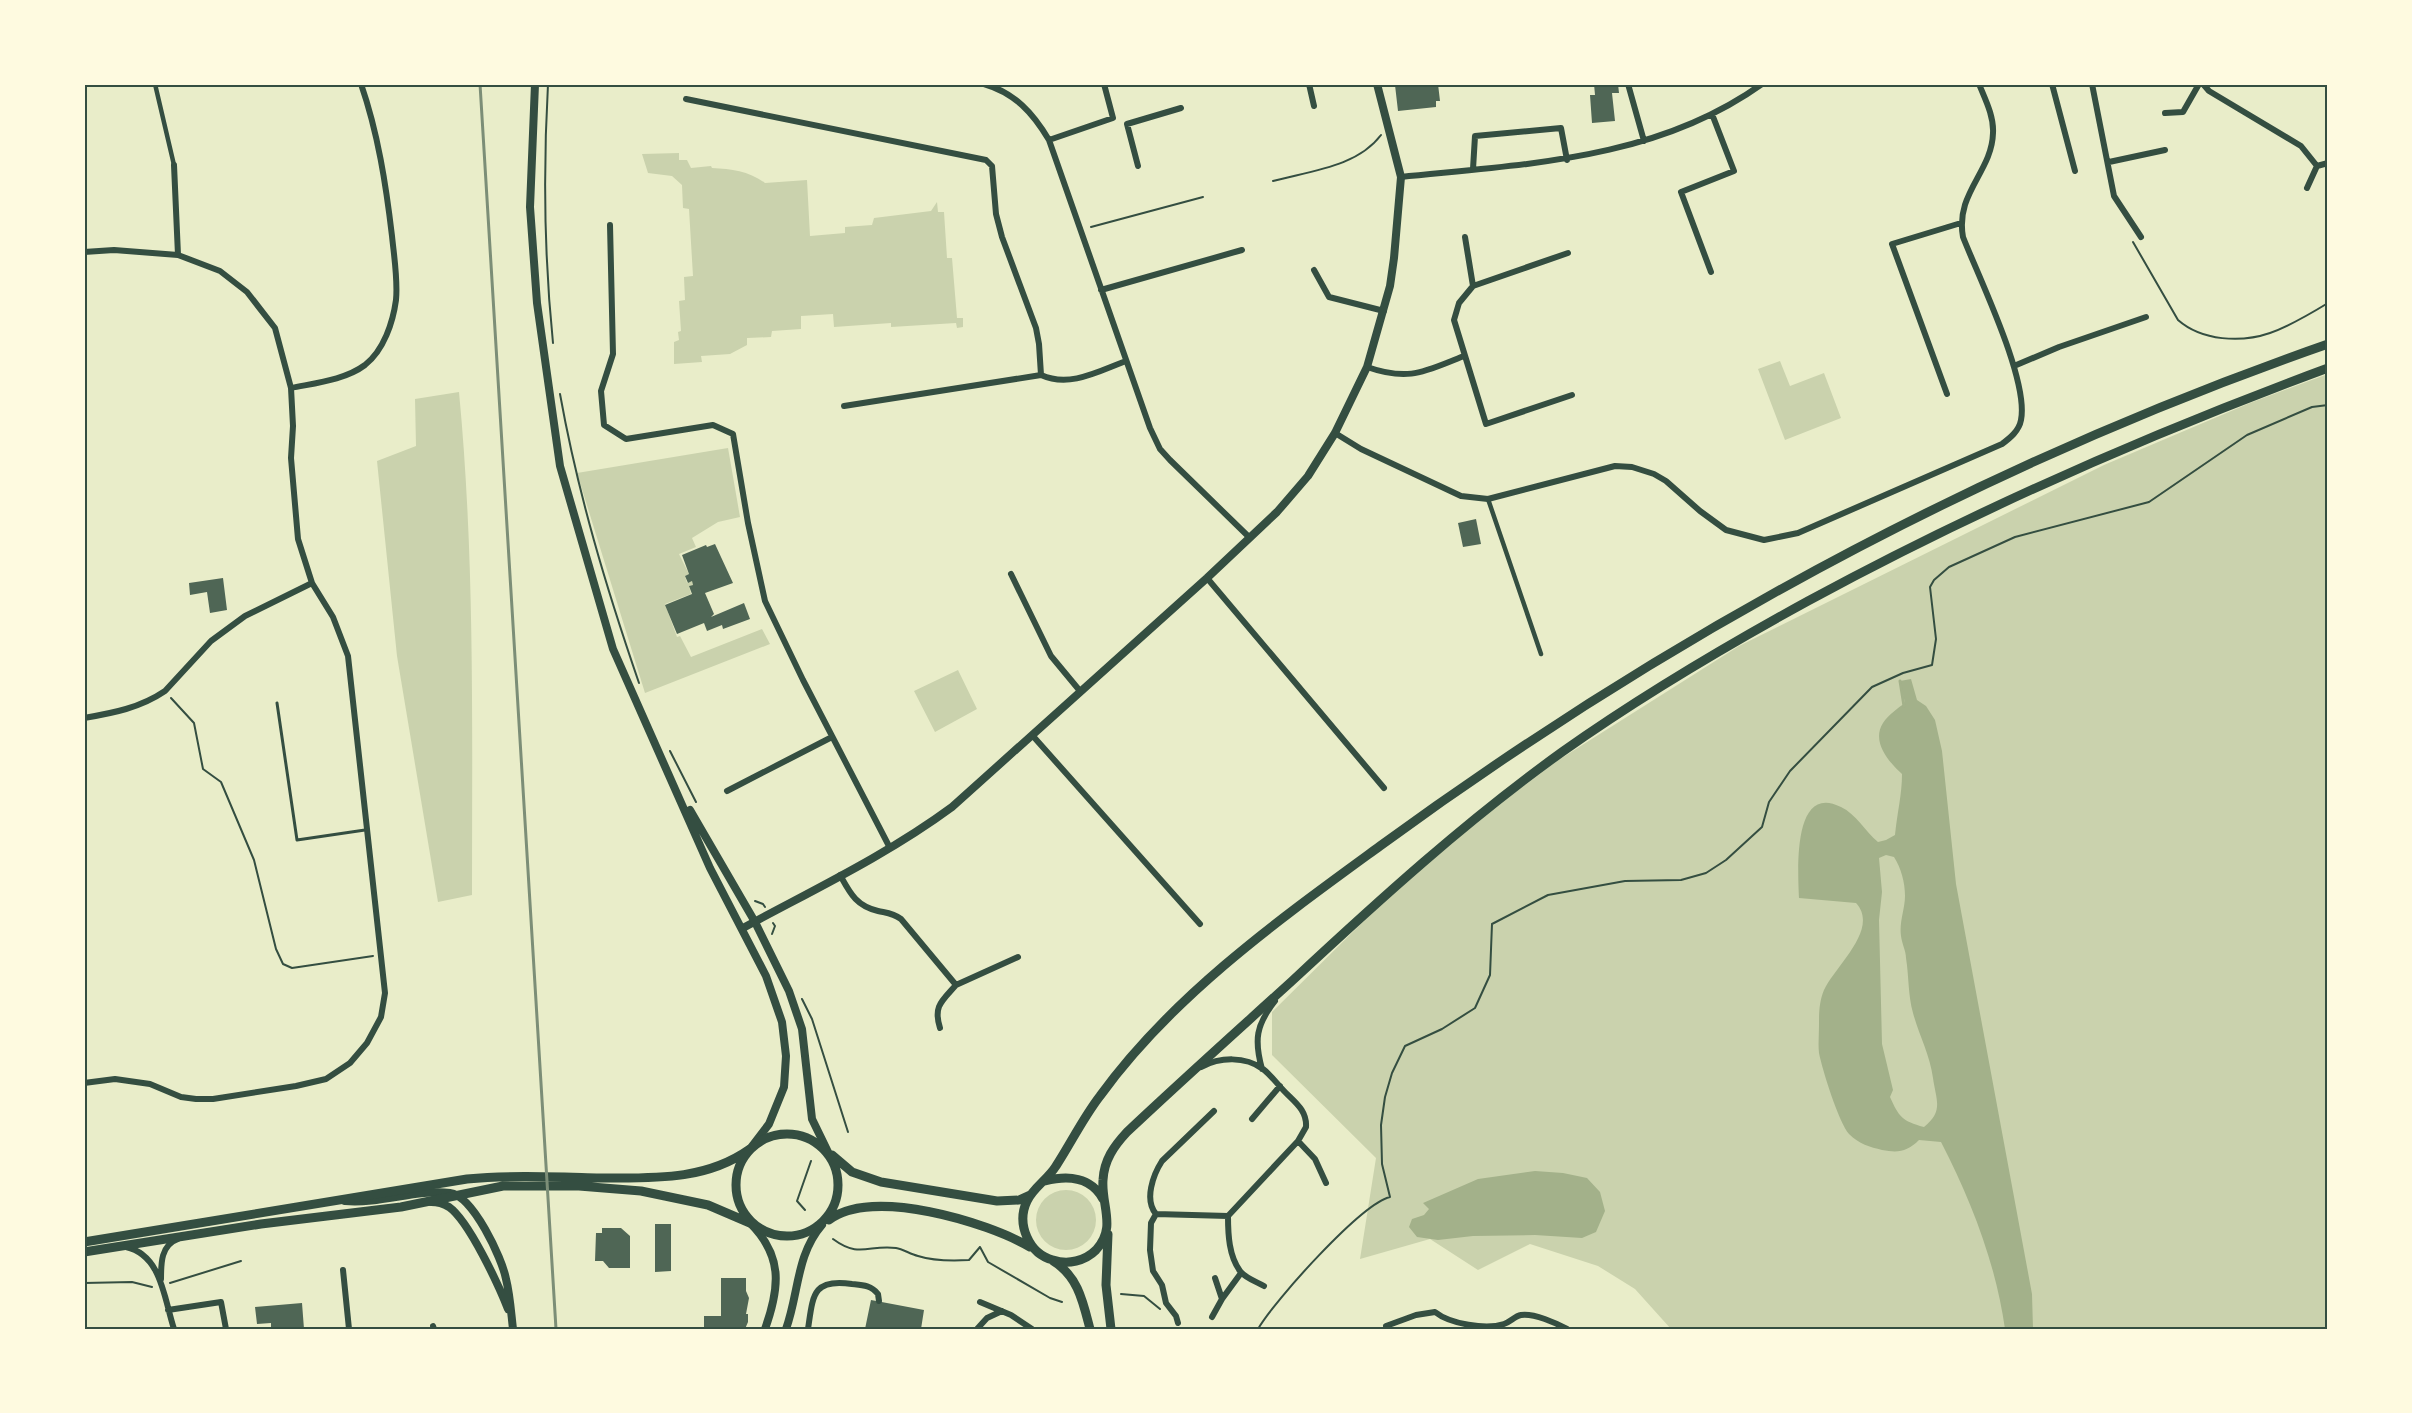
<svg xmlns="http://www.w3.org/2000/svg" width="2412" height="1413" font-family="Lato,sans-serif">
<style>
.green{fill:#cad2ad}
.water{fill:#a3b18a;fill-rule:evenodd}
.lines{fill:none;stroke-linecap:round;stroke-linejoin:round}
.stream{stroke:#a3b18a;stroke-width:3}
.building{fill:#4f6655}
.path{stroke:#344e41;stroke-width:2}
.service{stroke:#344e41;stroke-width:3}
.pedestrian{stroke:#344e41;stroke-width:4.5}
.minor{stroke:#344e41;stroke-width:6}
.tertiary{stroke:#344e41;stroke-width:8}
.secondary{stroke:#344e41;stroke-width:8}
.primary{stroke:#344e41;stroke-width:9}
.rail{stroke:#7c8e77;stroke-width:3}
.neatline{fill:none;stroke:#344e41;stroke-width:2}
</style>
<rect width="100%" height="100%" fill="#e9edc9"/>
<!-- green -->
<path class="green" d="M679 153V160H687L691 168 711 166 712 168C732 169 749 171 765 183L807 180 810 236 845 233V227L872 225 874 218 931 211 937 202 938 212H944L947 258H952L957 318H963V327L957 328 956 323 891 327V323L834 327 833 314 801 316V329L772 331 771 337 747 338V345L730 354 701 356 702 362 674 364V342L679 340 678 332 681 331 679 301 685 300 684 277 693 276 689 209 683 208 682 185 672 176 648 173 642 154Z
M1780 361 1790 386 1824 373 1841 418 1785 440 1758 369Z
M2328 374V1329H1671L1635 1289 1598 1266 1530 1244 1478 1270 1430 1239 1360 1259 1376 1158 1272 1055V1012L1388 897 1490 811 1557 761 1739 646 2104 465 2250 403Z
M459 392C475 559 472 728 472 895L438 902 397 656 377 461 416 446 415 399Z
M728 448 740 517 718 522 692 538 696 547 679 554 689 574 685 576 687 583 692 581 693 585 689 586 691 594 665 604 677 637 680 636 691 657 762 629 770 644 645 693 577 473Z
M958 670 977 709 935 732 914 691Z
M1036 1220a30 30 0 1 1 60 0a30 30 0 1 1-60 0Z"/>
<!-- water -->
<path class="water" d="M1911 679 1917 700 1926 706 1935 720 1942 751 1956 884 2032 1294 2033 1329H2005C1996 1264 1971 1200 1941 1142L1919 1140C1907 1152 1898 1153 1882 1150 1870 1147 1859 1144 1849 1134 1839 1123 1822 1069 1819 1053 1818 1044 1819 1035 1819 1026 1819 1013 1819 1002 1824 990 1835 966 1880 929 1856 903L1799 898C1798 872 1792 782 1841 807 1856 814 1865 831 1878 842L1886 840 1895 835C1897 813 1902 795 1902 774 1889 762 1871 742 1883 723 1888 715 1898 708 1905 703L1900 681ZM1886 855 1894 857C1901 868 1905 882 1905 896 1905 909 1899 922 1901 936 1902 944 1906 951 1906 958 1909 977 1908 995 1913 1013 1919 1035 1930 1055 1933 1078 1936 1100 1944 1111 1924 1127 1902 1121 1899 1117 1890 1097L1893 1090 1882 1044 1879 920 1882 892 1879 858Z
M1535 1171 1563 1173 1587 1178 1600 1192 1605 1211 1596 1232 1582 1238 1535 1235 1473 1236 1438 1240 1417 1237 1409 1227 1412 1219 1424 1215 1429 1209 1423 1203 1478 1179Z"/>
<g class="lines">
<!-- stream -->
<path class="stream" d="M1900 681 1904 706"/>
</g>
<!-- building -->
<path class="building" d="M1438 84 1440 101H1436V107L1398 111 1395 85Z
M1594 84H1618L1619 93H1612L1615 121 1592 123 1590 95H1595Z
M1476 519 1481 544 1463 547 1458 523Z
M715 544 733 583 705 593 714 614 711 617 744 603 750 619 723 629 722 625 707 631 704 623 677 634 665 605 692 594 689 586 693 585 692 581 688 583 685 576 689 574 682 555 706 545 707 547Z
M223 578 227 610 210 613 207 592 190 595 189 583Z
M655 1224H671V1271L655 1272Z
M602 1228H621L630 1236V1268H609L603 1261H595L596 1233H602Z
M721 1278H746V1291L749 1298 746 1314H748V1322L745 1329 742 1327 741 1329H704V1316H721Z
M871 1300 924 1310 921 1329H865Z
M302 1303 304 1329H271V1323L257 1324 255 1307Z"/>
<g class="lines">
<!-- path -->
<path class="path" d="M548 84C543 173 544 255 553 343
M1273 181C1310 171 1357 167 1381 135
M1091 227 1203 197
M2133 242 2178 320C2202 341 2241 343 2270 333 2290 326 2310 314 2328 303
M560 394C578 494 606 587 639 683
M171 698 194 723 203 769 221 782 254 860 276 949 283 964 292 968 373 956
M670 751 696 802
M755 901 763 904 765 907
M772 934 775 926 773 923
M802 999 812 1019 848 1132
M805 1210 797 1201 811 1161
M833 1239C860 1259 869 1244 896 1248 903 1249 910 1254 918 1256 934 1261 952 1261 969 1260L980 1247
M980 1247 988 1262 1050 1298 1062 1302
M84 1283 132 1282 152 1287
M170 1283 241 1261
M1121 1294 1144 1296 1160 1309
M1258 1329C1274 1301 1361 1204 1390 1197L1382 1164 1381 1125 1385 1097 1392 1073 1405 1046 1442 1029 1475 1008 1490 975 1492 924 1548 895 1625 881 1681 880 1706 873 1726 860 1762 827 1769 802 1790 771 1872 687 1903 673 1932 665 1936 639 1930 587 1934 580 1949 567 2015 537 2149 502 2247 435 2312 407 2328 405"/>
<!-- service -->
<path class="service" d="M277 703 297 840 365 830"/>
<!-- pedestrian -->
<path class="pedestrian" d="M155 84 174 165
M1488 499 1541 654"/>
<!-- minor -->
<path class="minor" d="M984 84C1015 93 1033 113 1049 140L1150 428 1160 449 1170 460 1250 538
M1309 84 1314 106
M1628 84 1644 141
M2052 84 2075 171
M2092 84 2114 196 2141 237
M2203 84 2209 91 2301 146 2317 166
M686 99 986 160 992 166 996 214 1002 237 1036 328 1039 344 1041 375
M2165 113 2183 112 2199 84
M1049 140 1113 118 1104 84
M2109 162 2165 150
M174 165 178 255
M1138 166 1127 124 1181 108
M2317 166 2328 163
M1473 169 1475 136 1561 128 1567 160
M1401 177C1526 164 1656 160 1762 84
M2307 188 2317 166
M610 225 613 354 601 391 604 425 626 439 713 425 733 434 748 523 765 601 803 680 890 848
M1465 237 1473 286 1568 253
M84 252 114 250 178 255 220 271 247 292 275 328 291 388 293 426 291 458 298 539 312 583 333 617 348 656 385 993 381 1017 367 1043 350 1063 326 1079 296 1086 213 1099H196L181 1097 150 1084 115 1079 84 1083
M1314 270 1329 297 1384 311
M1711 272 1681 192 1734 171 1712 114
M1473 286 1459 303 1454 320 1486 424 1572 395
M1101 290 1242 250
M2014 366 2059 347 2146 317
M1367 367C1410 382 1425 371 1464 356
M291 388C315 383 345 380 365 365 384 350 393 322 396 300 398 280 394 256 392 236 386 185 378 133 361 84
M1947 394 1892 244 1961 223
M844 406 1041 375C1070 388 1099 371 1126 361
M1335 433 1361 449 1461 496 1488 499 1615 466 1632 467 1654 474 1666 481 1700 511 1726 530 1764 540 1798 533 2002 444C2010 438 2019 431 2021 420 2029 380 1979 278 1963 237 1955 193 1992 172 1993 133 1994 116 1985 99 1979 84
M1011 574 1051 656 1080 691
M1207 578 1384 788
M84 718C113 713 140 708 165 691L211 641 245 616 312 583
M1032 735 1200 924
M727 791 832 737
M840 875C850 893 856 906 878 911 887 913 893 913 901 919L956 985 1018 957
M940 1028C933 1006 942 1001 956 985
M1262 1069C1254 1040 1256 1025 1275 1001
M1252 1119 1280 1086
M1298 1141 1315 1159 1326 1183
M1156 1214 1228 1216 1298 1141 1306 1127C1307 1111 1296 1103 1286 1093 1278 1085 1271 1075 1263 1069 1245 1056 1220 1057 1201 1067
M1228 1216C1228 1235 1229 1256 1240 1271 1245 1278 1257 1282 1264 1286
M126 1247C162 1255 164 1299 174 1329
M343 1270 349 1329
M1215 1278 1222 1299 1241 1273
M161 1279C161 1263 161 1245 178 1239
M980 1302 1011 1315 1032 1329
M168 1310 221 1302 226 1329
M1212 1317 1222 1299
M1178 1323 1176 1316 1166 1303 1162 1285 1153 1271 1150 1250 1151 1223 1156 1214C1144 1200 1153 1175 1162 1161L1214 1111
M433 1326 434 1329
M1386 1326 1416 1315 1435 1312C1450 1324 1486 1330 1504 1324 1510 1322 1515 1316 1521 1315 1534 1313 1556 1323 1567 1329
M808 1329C813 1296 812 1278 852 1284 862 1285 871 1285 878 1294L879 1301
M977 1329 987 1318 1002 1311"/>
<!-- tertiary -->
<path class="tertiary" d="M743 928C813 890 887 855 952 807L1207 578 1277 512 1308 476 1335 433 1367 367 1390 286 1394 258 1401 177 1377 84
M345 1201C381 1204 416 1189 450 1193 473 1196 502 1258 506 1279 510 1295 511 1312 513 1329
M431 1202C437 1202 444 1204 449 1207 469 1221 499 1286 508 1309
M750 1223C783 1256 780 1287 765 1329
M786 1329C799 1293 796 1255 822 1225"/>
<!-- secondary -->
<path class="secondary" d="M535 84 530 207 537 303 560 466 613 649 710 868 766 976 782 1022 786 1056 784 1087 769 1124 750 1149
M690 810 755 922 789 991 802 1029 812 1119 828 1152"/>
<!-- primary -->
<path class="primary" d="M2328 344C1989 462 1670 634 1380 846 1280 919 1173 995 1100 1096 1083 1118 1071 1143 1056 1166 1048 1179 1033 1188 1027 1201 1016 1224 1029 1254 1053 1260 1068 1265 1085 1261 1096 1250 1117 1228 1101 1205 1103 1180 1104 1160 1114 1146 1127 1132 1181 1081 1237 1031 1292 981 1379 900 1466 821 1562 752 1641 696 1724 647 1808 601 1976 510 2149 434 2328 368
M736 1185a51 51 0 1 1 102 0a51 51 0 1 1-102 0Z
M832 1155 852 1172 881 1182 997 1201 1019 1200 1030 1195
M1045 1181C1068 1175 1091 1177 1103 1199
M829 1220C872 1187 987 1222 1030 1247
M1108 1234 1106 1285 1111 1329
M84 1242 467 1179C511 1175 556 1177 600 1178 653 1178 705 1181 750 1149
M84 1252 261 1224 401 1207 503 1186H579L641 1191 708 1205 750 1223
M1053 1261C1078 1276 1083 1302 1090 1329"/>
<!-- rail -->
<path class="rail" d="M480 84 556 1329"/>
</g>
<!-- border -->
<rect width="2412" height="1413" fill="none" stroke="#fefae0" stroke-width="171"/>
<rect x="86" y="86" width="2240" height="1242" class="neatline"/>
</svg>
